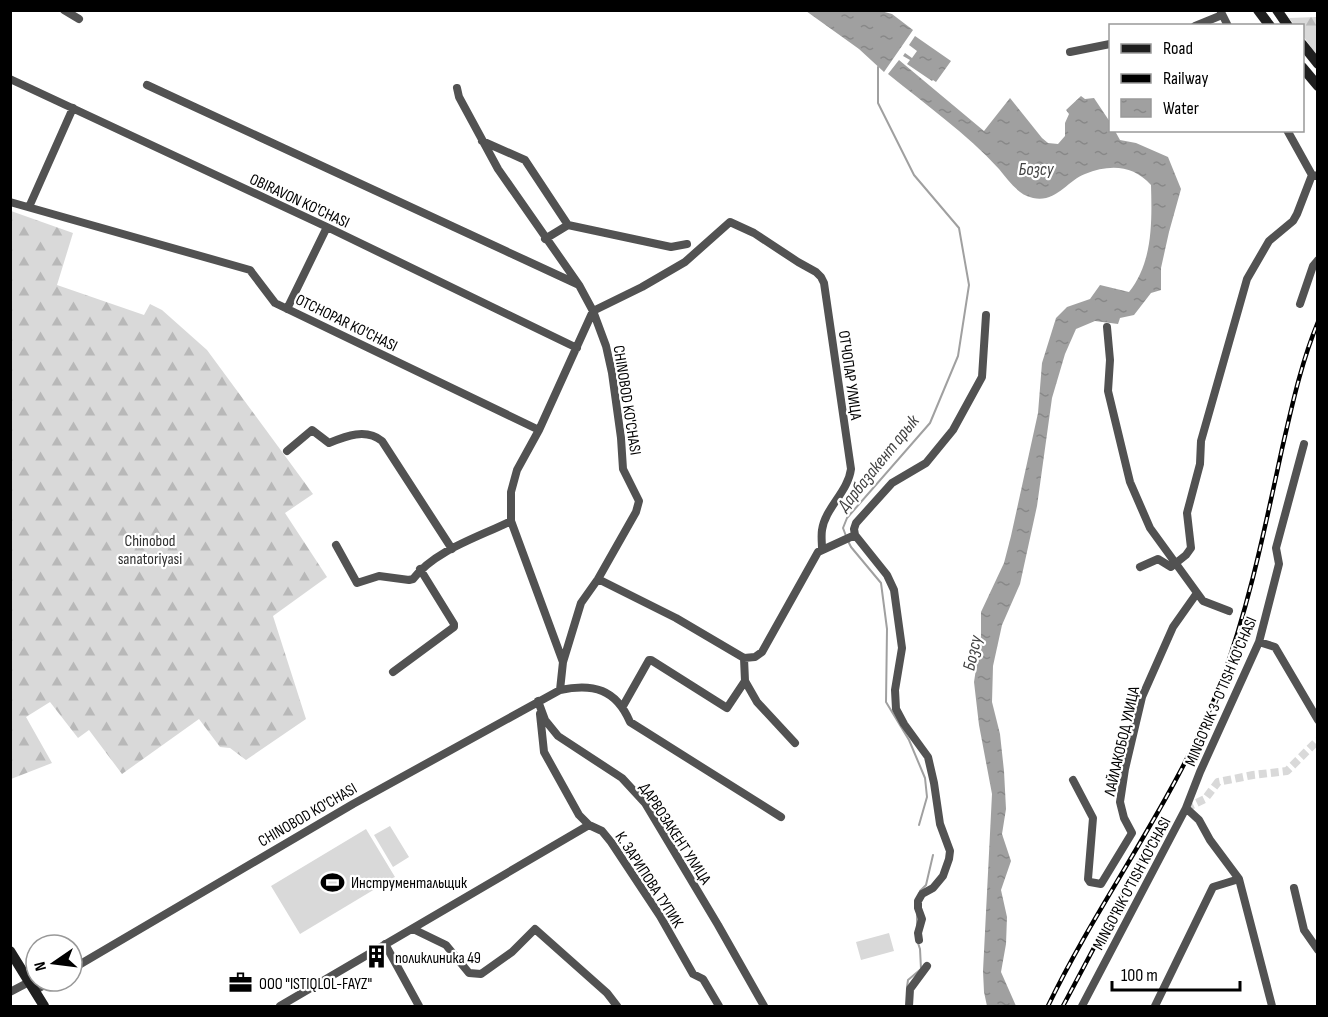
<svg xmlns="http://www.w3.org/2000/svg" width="1328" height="1017" font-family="'Sofia Sans Condensed',sans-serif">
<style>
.grass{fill:#d9d9d9}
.forest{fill:url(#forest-firs)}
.water{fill:url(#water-ripples)}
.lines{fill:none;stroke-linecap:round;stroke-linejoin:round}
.stream{stroke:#a0a0a0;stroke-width:2}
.minor-tunnel{stroke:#d9d9d9;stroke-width:8;stroke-dasharray:8 4;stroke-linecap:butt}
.minor{stroke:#525252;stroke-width:8}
.secondary{stroke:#1f1f1f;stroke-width:10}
.rail-casing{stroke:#000;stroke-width:4.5}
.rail{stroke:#fff;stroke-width:2;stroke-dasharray:7;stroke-linecap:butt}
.labels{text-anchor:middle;stroke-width:4.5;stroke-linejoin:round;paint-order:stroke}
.street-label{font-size:16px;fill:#000;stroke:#fff}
.park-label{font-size:16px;fill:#303030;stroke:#fff}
.poi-label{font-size:16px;fill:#000;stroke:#fff;text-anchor:start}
.water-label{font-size:18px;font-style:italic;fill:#414141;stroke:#fff}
</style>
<defs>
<pattern id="forest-firs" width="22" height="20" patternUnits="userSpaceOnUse" patternTransform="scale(1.5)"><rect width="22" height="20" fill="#d9d9d9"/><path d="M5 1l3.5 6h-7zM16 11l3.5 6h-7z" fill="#b8b8b8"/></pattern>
<pattern id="water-ripples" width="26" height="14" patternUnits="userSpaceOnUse" patternTransform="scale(1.5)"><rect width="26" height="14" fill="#a0a0a0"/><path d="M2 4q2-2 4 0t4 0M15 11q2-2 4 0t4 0" fill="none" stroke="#888"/></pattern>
</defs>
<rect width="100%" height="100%" fill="#fff"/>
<!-- grass -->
<path class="grass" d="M390 826 409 857 393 867 374 835Z
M366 829 395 877 300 934 271 886Z
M889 933 894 951 861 960 856 942Z"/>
<!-- forest -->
<path class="forest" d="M1317 17V55L1303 36 1302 26 1294 25 1289 18Z
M11 211 73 233 57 285 144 315 150 304 162 310 207 350 313 494 285 513 327 577 273 616 306 719 246 760 230 748 220 747 199 719 122 774 89 730 78 738 50 702 26 717 52 763 11 779Z"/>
<!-- water -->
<path class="water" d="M806 11H881L892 14 913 30 884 72 859 49Z
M915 36 951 61 936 82 933 80 932 81 907 64 910 60 903 56 905 53 912 58 917 51 909 45Z
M899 60 984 131 1010 98 1042 138 1048 143 1058 144 1065 136V123L1069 114 1066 110 1081 96 1085 99 1094 98 1110 122V130L1115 131 1120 140 1136 143 1168 157 1181 189 1169 232 1161 268V290L1151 293 1134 315 1120 318 1118 324 1095 321 1076 329 1065 354 1052 398 1037 506 1020 584 1002 625 993 666 992 702 1000 734 1004 771 1006 809 1002 834 1011 861 1001 890 1007 917 1006 944 1001 972 1016 1006H987L984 992 983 971 992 794 979 725 974 682 981 636V612L1004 563 1011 536 1038 413 1042 363 1056 318 1067 307 1090 299 1100 285 1129 292C1153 262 1152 222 1151 185 1133 165 1110 164 1085 174 1067 181 1056 203 1033 198 1017 194 1009 181 999 169 966 133 926 105 888 74Z"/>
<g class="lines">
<!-- stream -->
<path class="stream" d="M846 536 843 528 847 518 930 423 958 356 969 285 959 228 914 175 878 103V67
M848 541 851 547 881 583 887 629 886 702 909 740 925 778 927 797 919 825
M920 891 926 885 933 855
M917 926V913
M907 987 908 980 921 969 920 949 917 940"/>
<!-- minor-tunnel -->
<path class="minor-tunnel" d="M1186 808 1205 799 1218 782 1253 775 1287 771 1318 740"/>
<!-- minor -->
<path class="minor" d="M64 10 79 19
M1220 10 1228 26
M1195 26 1222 15
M1070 52 1110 44
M10 79 327 227 577 348
M147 85 577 284
M457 88 459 97 498 169 579 285 593 311 606 346 612 373 621 438 623 469 639 501 636 512 598 579 581 603 563 662
M1287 130 1312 175 1318 176
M482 141 525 160 568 225
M10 202 250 270 275 303 539 430
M29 207 73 108
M545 239 568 225 671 247 687 244
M1300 304 1313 266 1318 260
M287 309 327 227
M1107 327 1110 360 1108 391 1130 482 1150 528 1203 601 1229 611
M287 451 312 430 329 443C346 436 366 428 382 441L452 549
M336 545 357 583 379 576 409 580 413 579C435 550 479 537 511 521
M1140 567 1158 559 1171 567 1186 555 1191 548 1187 513 1200 464 1201 441 1247 279 1269 241 1293 221 1297 214 1312 175
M598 579 676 618 744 658 755 657 762 652 818 552 855 535
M1259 642 1275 647 1318 720
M393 672 454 627V624L420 569
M745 681 757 702 795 743
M560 690 563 662 511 521V492L517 470 539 430 593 311 642 287 685 262 730 222 754 233 798 262 816 272 821 277 824 283 851 469C848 492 825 508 822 530 821 536 822 543 822 549
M538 701 545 720 558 736 622 778 645 803 718 925 764 1006
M623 706 649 660H651L727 708 745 681 744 658
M540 714 544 752 579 815 589 825 602 831 611 842 660 916 693 974 703 979 719 1006
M1073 780 1093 818 1088 879 1090 882 1101 884 1132 833 1124 818 1120 802 1125 769 1142 697 1173 627 1197 593
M1186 808 1200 772 1259 642 1279 564 1276 548 1304 444
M1294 888 1304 930 1318 950
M413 929 446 945 469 973 481 974 512 952 535 929 607 993 617 1006
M919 940 918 933 922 919 918 908V901L922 894 933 888 943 876 949 859 950 851 940 824 934 783 928 757 904 724 896 709 895 690 902 648 894 590 887 575 855 535 854 529 856 523 892 483 926 463 953 430 982 377 986 315
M385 944 419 1006
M72 969 353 804 560 690C593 683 616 689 630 722L781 817
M34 991 51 981
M10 992 29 982
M280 1006 589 825
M909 1006 910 989 927 966
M1082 1006 1186 808 1199 820 1210 840 1239 879 1272 1006
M1155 1006 1213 887 1239 879"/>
<!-- secondary -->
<path class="secondary" d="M1258 10 1270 26
M1277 10 1288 26
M1302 44 1318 64
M1302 67 1318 86
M10 951 44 1006"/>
<defs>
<path id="rail" d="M1048 1006C1101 896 1178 797 1221 682 1249 607 1265 527 1282 449 1292 406 1301 363 1318 322
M1063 1006 1156 831"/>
</defs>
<!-- rail casing -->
<use href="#rail" class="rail-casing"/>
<!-- rail -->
<use href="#rail" class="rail"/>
</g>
<!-- icons -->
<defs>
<symbol id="stadium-bare" viewBox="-9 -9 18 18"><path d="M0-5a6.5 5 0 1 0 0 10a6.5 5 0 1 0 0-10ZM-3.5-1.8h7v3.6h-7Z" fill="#000" stroke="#fff" stroke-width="2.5" paint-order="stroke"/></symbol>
<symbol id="building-bare" viewBox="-9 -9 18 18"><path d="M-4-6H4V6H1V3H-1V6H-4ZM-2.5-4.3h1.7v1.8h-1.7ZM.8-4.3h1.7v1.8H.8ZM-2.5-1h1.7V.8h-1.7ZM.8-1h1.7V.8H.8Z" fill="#000" stroke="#fff" stroke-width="2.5" paint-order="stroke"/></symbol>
<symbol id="office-bare" viewBox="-9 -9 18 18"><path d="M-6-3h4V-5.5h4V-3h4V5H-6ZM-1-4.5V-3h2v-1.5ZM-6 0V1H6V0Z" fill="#000" stroke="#fff" stroke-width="2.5" paint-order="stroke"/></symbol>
</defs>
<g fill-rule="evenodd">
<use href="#stadium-bare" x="316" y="866" width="33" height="33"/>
<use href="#building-bare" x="360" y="940" width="33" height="33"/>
<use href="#office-bare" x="224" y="966" width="33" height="33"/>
</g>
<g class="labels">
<!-- street labels -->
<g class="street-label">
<text transform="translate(300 200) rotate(25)" y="6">OBIRAVON KO'CHASI</text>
<text transform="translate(347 322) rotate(26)" y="6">OTCHOPAR KO'CHASI</text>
<text transform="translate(851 375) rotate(82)" y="6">ОТЧОПАР УЛИЦА</text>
<text transform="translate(628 400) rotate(81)" y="6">CHINOBOD KO'CHASI</text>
<text transform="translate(1220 691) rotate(-67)" y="6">MINGO'RIK 3-O'TISH KO'CHASI</text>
<text transform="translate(1121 741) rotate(-77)" y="6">ЛАЙЛАКОБОД УЛИЦА</text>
<text transform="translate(307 814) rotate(-30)" y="6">CHINOBOD KO'CHASI</text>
<text transform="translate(676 833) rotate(57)" y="6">ДАРВОЗАКЕНТ УЛИЦА</text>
<text transform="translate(650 879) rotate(57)" y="6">К. ЗАРИПОВА ТУПИК</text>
<text transform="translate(1131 883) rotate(-62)" y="6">MINGO'RIK O'TISH KO'CHASI</text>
</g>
<!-- park labels -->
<g class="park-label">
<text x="150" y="546">Chinobod<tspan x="150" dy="18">sanatoriyasi</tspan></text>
</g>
<!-- poi labels -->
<g class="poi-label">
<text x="351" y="888">Инструментальщик</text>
<text x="395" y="963">поликлиника 49</text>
<text x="259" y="989">ООО "ISTIQLOL-FAYZ"</text>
</g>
<!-- water labels -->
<g class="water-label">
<text x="1036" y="175">Бозсу</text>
<text transform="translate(878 463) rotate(-51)" y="6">Дарбазакент арык</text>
<text transform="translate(972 653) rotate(-77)" y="6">Бозсу</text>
</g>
</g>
<!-- border -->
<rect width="1328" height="1017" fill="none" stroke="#000000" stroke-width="24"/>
<!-- legend -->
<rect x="1109" y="24" width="195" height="108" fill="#ffffff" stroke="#999999" stroke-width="1.5"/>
<rect x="1121" y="44" width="30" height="9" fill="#1f1f1f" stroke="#999999" stroke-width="1.5"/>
<text x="1163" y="54" font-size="18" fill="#000000">Road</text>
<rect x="1121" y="74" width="30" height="9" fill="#000000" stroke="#999999" stroke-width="1.5"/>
<text x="1163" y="84" font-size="18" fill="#000000">Railway</text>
<rect x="1121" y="99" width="30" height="18" fill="url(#water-ripples)" stroke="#999999" stroke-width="1.5"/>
<text x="1163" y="114" font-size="18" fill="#000000">Water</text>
<!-- north arrow -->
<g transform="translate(54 963) rotate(256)"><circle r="28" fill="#ffffff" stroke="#999999" stroke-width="1.5"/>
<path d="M0-4.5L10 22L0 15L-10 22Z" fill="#000000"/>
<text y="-9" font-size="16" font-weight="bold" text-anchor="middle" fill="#000000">N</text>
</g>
<!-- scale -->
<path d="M1112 981v9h128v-9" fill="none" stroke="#000000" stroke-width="3"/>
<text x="1121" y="981" font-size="18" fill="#000000" stroke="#ffffff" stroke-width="4.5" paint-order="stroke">100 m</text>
</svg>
